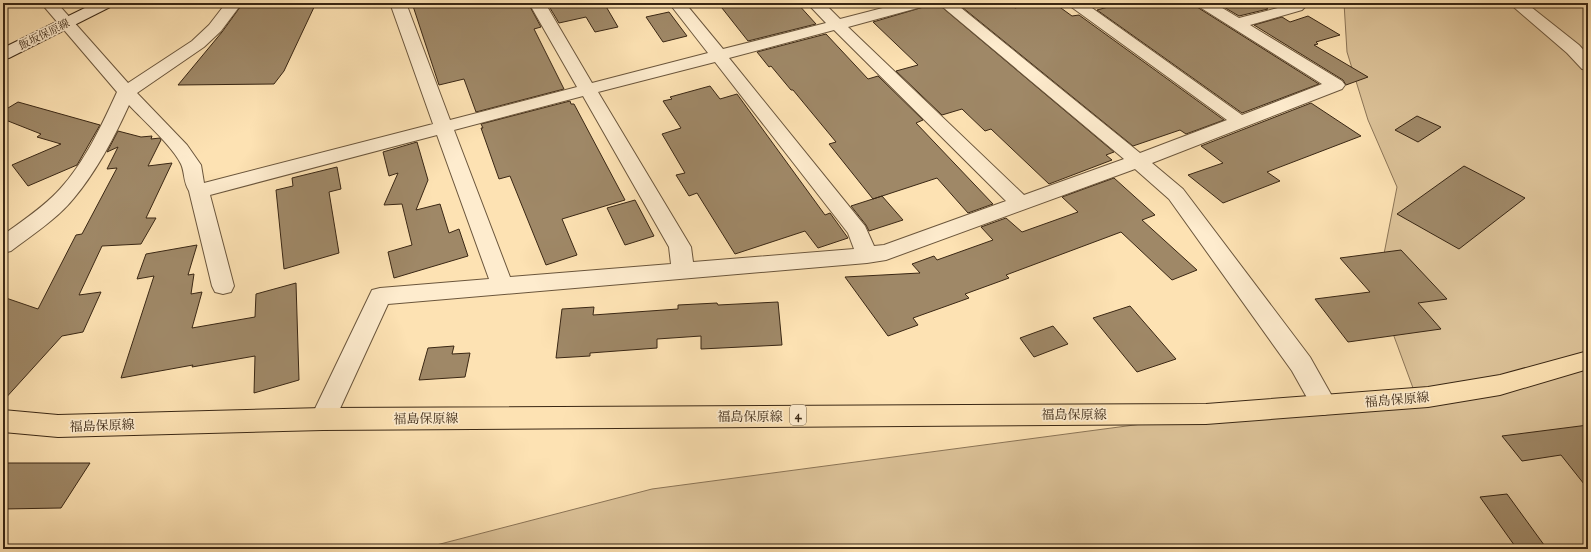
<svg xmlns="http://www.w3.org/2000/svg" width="1591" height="552" font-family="'IM FELL Double Pica','Noto Serif JP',serif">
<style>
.green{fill:#dcc298;stroke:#8b7456}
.building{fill:#9f8867;stroke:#3a2714}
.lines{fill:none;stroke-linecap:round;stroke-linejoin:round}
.minor-casing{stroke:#6b563c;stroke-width:2}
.secondary-casing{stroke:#3a2714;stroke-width:2}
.primary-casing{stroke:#3a2714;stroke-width:2}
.minor{fill:#feecce;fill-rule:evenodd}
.secondary{fill:#feecce;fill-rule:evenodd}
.primary{fill:#fde2b3;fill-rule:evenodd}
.labels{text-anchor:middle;stroke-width:3.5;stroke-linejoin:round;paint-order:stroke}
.far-street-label{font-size:11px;fill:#3a2714;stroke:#feecce}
.shield{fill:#feecce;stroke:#75624c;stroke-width:1}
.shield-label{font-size:12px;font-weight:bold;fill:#3a2714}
.street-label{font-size:13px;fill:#3a2714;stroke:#feecce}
</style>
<rect width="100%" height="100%" fill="#fde2b3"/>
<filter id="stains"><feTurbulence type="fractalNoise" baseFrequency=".005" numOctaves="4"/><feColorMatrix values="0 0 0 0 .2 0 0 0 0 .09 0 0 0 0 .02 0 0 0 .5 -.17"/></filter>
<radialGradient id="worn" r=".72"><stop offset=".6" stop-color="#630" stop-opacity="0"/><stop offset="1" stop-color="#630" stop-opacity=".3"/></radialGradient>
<!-- green -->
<path class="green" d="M1344 3H1588V549H421L652 489 1413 388 1377 290 1397 187 1368 120 1347 52Z"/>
<!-- building -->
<path class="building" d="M243 3H316L284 71 274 84 178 85 222 32Z
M412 3H528L541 27 534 29 564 89 476 112 464 79 439 85Z
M547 3H604L618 27 595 32 586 17 559 23Z
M718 3H797L816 24 748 41Z
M937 3 1114 152 1106 155 1112 160 1049 184 991 129 985 131 962 109 942 115 896 71 918 65 873 22Z
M957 3H1009L1015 8 1033 3H1054L1072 16 1079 15 1224 120 1186 134 1180 130 1133 146Z
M1123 3H1194L1197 7 1319 84 1242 113 1097 10Z
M1217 3H1259L1268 9 1239 16Z
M669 12 687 36 663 42 646 17Z
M1308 16 1340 35 1316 42 1318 44 1314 45 1368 77 1346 85 1343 80 1254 25 1282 17 1290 22Z
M826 34 868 79 878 76 923 120 916 123 993 204 968 213 937 178 873 199 829 144 836 142 793 90H791L771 66 769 67 757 52Z
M710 86 720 99 737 94 825 215 830 213 848 238 818 248 805 231 735 254 697 193 689 196 676 175 685 173 662 134 681 128 663 101 672 99 670 97Z
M570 101 571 104H574L625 200 562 219 577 255 546 265 510 176 499 179 481 128H483L481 124Z
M18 102 100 125 77 165 28 186 12 165 61 144 37 137 41 134 3 119V111Z
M1311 103 1361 136 1267 172 1280 181 1223 203 1188 175 1223 163 1201 146Z
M1417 116 1441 127 1418 142 1395 130Z
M118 131 141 137 152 136 151 139 160 138 161 140 148 166 172 163 146 218H156L141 244 102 246 79 295 101 292 83 332 62 336 3 401V297L38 309 76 235 82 234 117 168 107 169 118 147 107 152Z
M417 142 428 180 416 210 440 204 449 233 459 229 468 256 394 278 388 252 412 245 402 204 384 205 398 173 389 176 383 152Z
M1464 166 1525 198 1459 249 1397 214Z
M337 167 341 189 329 192 339 253 284 269 276 190 293 186 292 178Z
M1114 178 1155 215 1142 220 1197 270 1172 280 1121 232 1006 275 1009 278 965 294 969 298 913 318 918 325 888 336 845 277 920 273 912 264 934 256 937 260 993 240 981 227 1006 218 1022 232 1078 212 1062 197Z
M882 196 903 220 869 231 866 225 851 206Z
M635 200 654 236 625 245 607 208Z
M197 245 188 275 194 274 191 294 202 292 192 328 255 317 256 294 296 283 299 380 254 393 255 356 192 367 193 365 121 378 154 276 137 279 146 254Z
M1401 250 1447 299 1418 303 1441 329 1348 342 1315 299 1370 292 1340 258Z
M778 302 782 345 701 349V336L657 339V348L590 353V356L556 358 562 309 594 307 593 315 678 309V305L717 303 718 305Z
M1130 306 1176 359 1137 372 1093 318Z
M1053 326 1068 344 1034 357 1020 338Z
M454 346 452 354 470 353 465 377 419 380 428 348Z
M1588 425V489L1561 455 1522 461 1502 436Z
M3 463H90L61 508 3 509Z
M1507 494 1547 549H1517L1480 497Z"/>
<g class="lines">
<defs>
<path id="minor" d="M41 3H57L128 83 192 41 209 25 226 3H242L221 31 204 47 137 93 187 145 201 165 204 183 433 124 390 3H406L450 120 577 87 529 3H545L592 83 708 53 669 3H685L723 49 826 23 807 3H824L840 19 902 3H928L925 6 848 27 1024 195 1124 159 938 3H955L1140 153 1227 120 1070 6 1067 3H1085L1242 115 1322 84 1198 6 1195 3H1214L1239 18 1289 5 1288 3H1304L1305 7 1302 10 1250 25 1342 81 1345 85 1342 89 1152 163 1183 189 1310 357 1337 405 1333 412 1324 415 1315 412 1292 371 1169 199 1135 169 886 260 867 263 388 304 332 426 323 430 314 426 310 419 372 290 380 288 489 279 437 135 210 195 234 286 231 292 223 294 215 292 212 286 189 191C183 181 185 173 181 164 173 147 143 120 129 105 115 136 96 172 74 198 57 219 32 235 11 251L3 253V235C22 221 44 207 60 189 84 163 102 125 117 92ZM834 30 1006 201 884 245 874 246 865 226 729 58ZM715 62 848 233 854 249 693 262 691 247 598 92ZM583 96 669 247 671 264 510 277 454 130Z
M1509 3H1526L1579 45 1588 55V70L1582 69 1567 53Z"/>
<path id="secondary" d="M95 3H115L112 6 9 58 3 59V48Z"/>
<path id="primary" d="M1588 351V369L1500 395 1428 407 1206 424 323 430 58 437 3 432V410L58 415 323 408 1206 404 1428 387 1500 375Z"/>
</defs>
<!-- minor casing -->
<use href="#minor" class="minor-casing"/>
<!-- secondary casing -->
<use href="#secondary" class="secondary-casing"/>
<!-- primary casing -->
<use href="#primary" class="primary-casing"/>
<!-- minor -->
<use href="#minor" class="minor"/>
<!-- secondary -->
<use href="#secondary" class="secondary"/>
<!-- primary -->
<use href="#primary" class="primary"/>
</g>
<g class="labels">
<!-- far-street labels -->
<g class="far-street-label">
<text transform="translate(44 34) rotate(-26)" y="4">飯坂保原線</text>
</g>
<!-- shield labels -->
<rect class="shield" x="790" y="405" width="16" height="20" rx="3"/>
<g class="shield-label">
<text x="798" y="419">4</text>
</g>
<!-- street labels -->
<g class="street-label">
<text transform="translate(1397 399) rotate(-5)" y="5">福島保原線</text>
<text x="1074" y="419">福島保原線</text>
<text x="750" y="421">福島保原線</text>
<text transform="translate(426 418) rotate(-1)" y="5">福島保原線</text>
<text transform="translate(102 425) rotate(-2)" y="5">福島保原線</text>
</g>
</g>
<!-- margin -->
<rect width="1591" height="552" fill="none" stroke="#fde2b3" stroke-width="16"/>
<rect x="4" y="4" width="1583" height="544" fill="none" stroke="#3a2714" stroke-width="2"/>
<rect x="8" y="8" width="1575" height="536" fill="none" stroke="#3a2714"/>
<rect width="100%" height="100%" filter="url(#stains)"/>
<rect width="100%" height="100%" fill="url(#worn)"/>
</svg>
